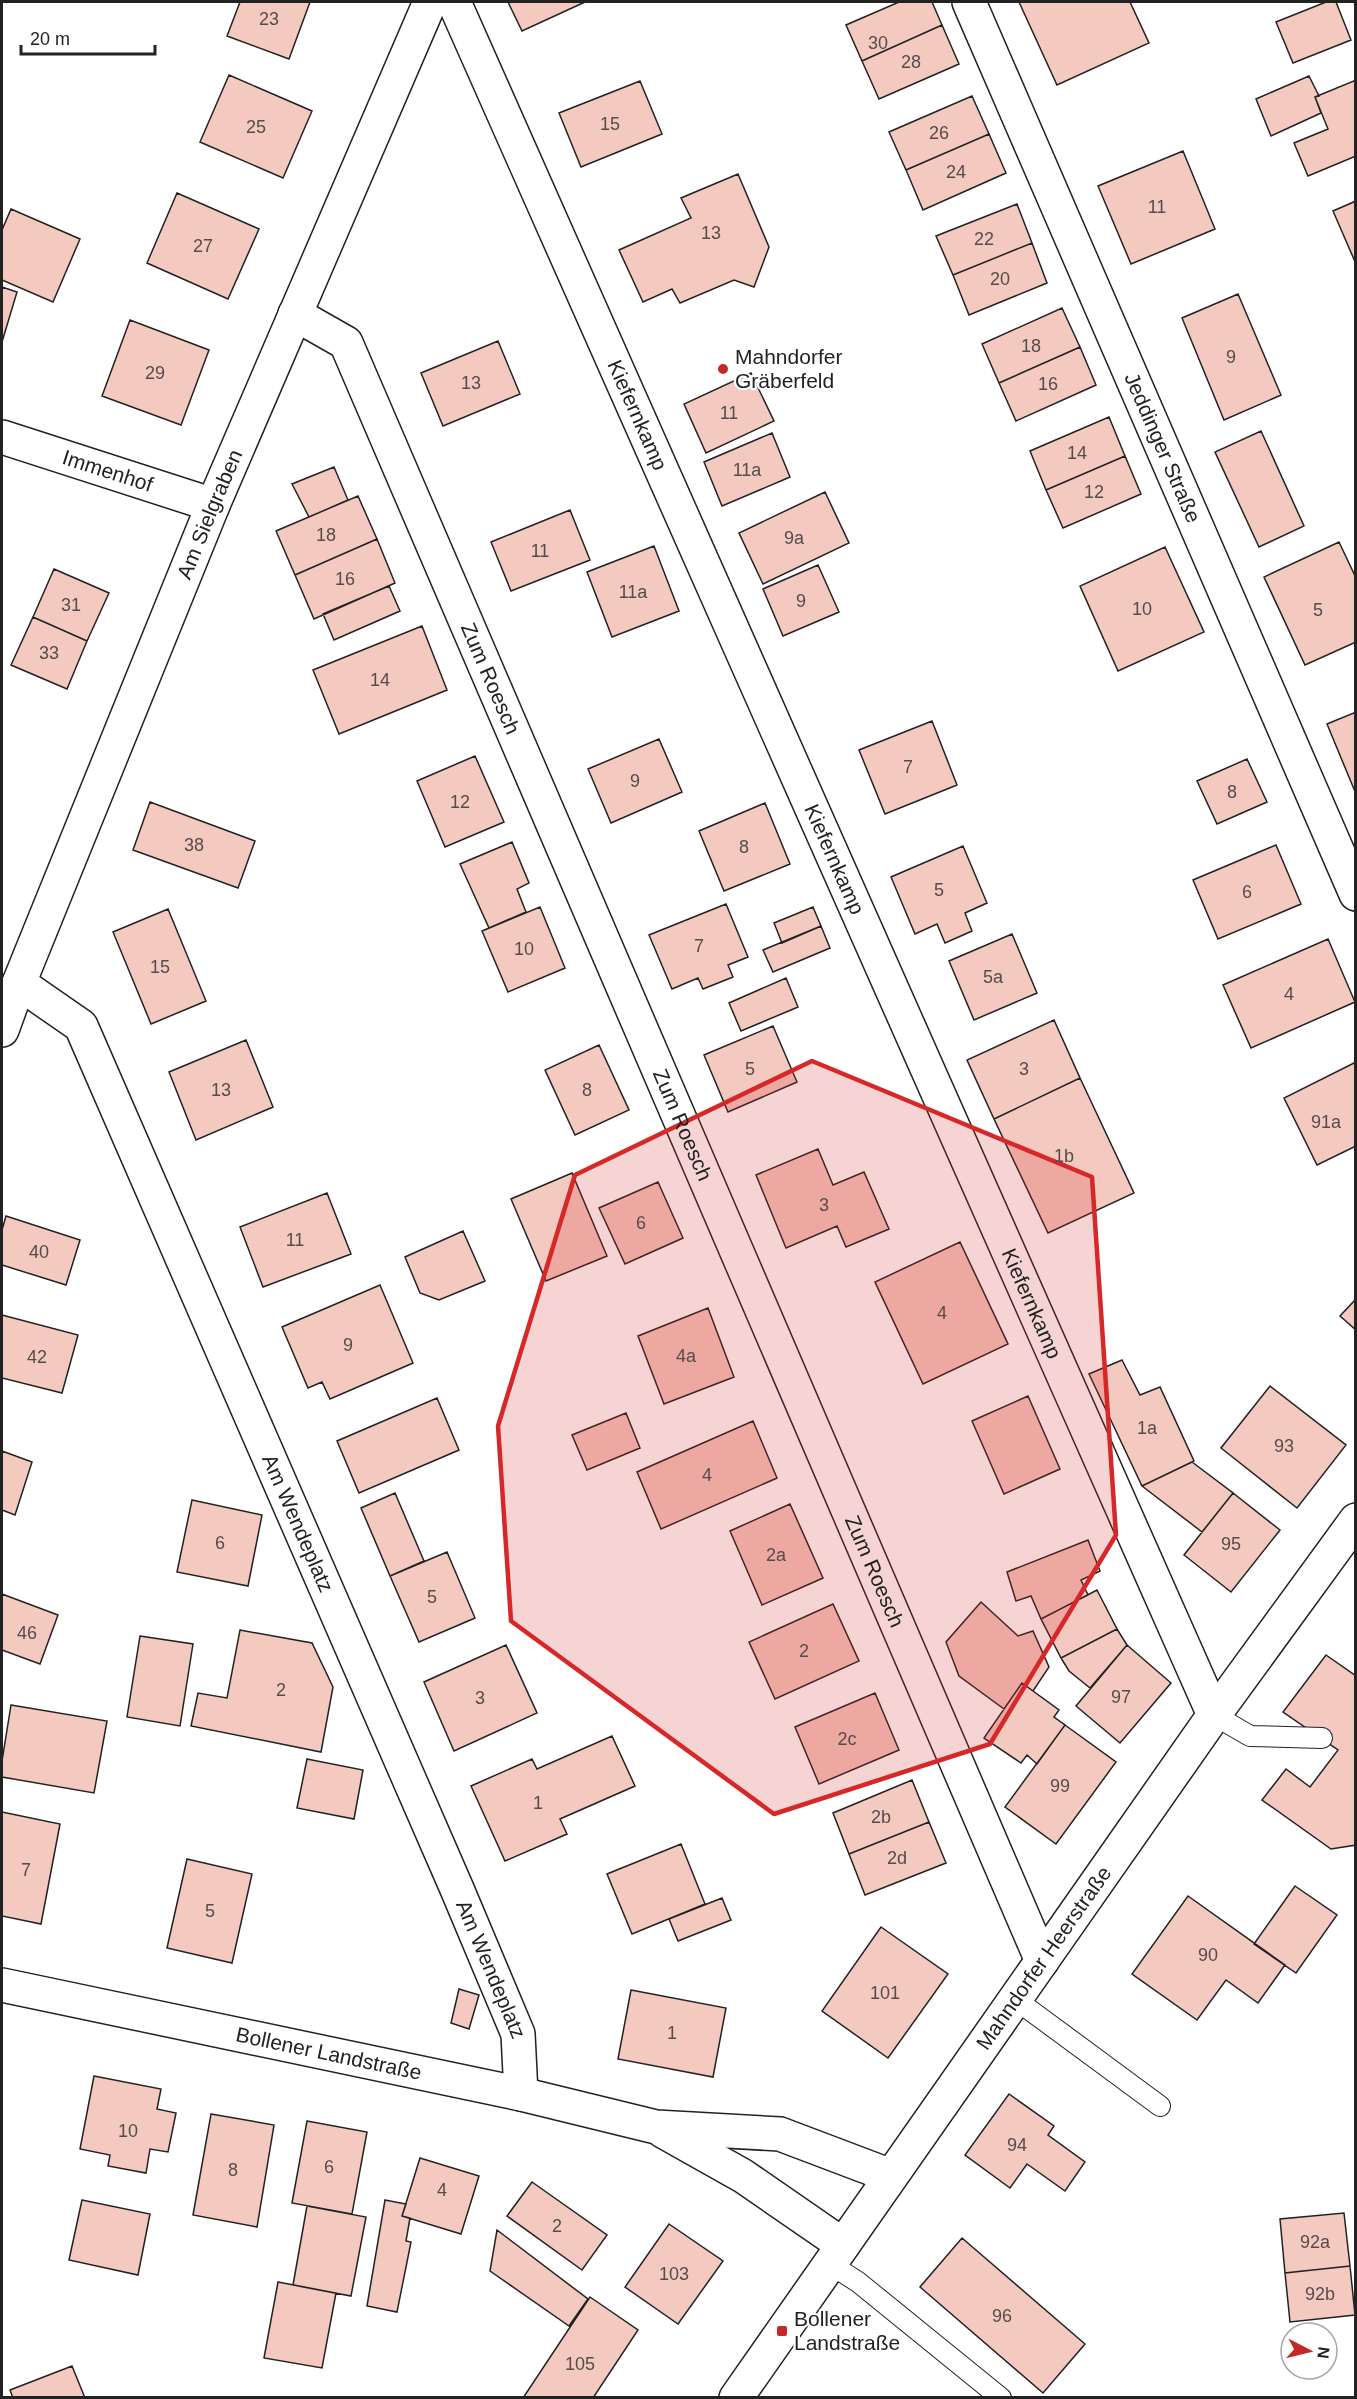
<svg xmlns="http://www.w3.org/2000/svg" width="1357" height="2399" font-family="Helvetica,sans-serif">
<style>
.building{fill:#f3c9c0;stroke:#222;stroke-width:1.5}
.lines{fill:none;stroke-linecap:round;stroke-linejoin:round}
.lane-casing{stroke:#222;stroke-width:22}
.street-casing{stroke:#222;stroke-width:36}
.secondary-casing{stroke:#222;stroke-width:36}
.lane{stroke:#fff;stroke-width:20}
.street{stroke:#fff;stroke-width:33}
.secondary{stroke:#fff;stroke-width:33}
.marked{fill:#d62828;fill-opacity:0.2;stroke:#d62828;stroke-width:4.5;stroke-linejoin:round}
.poi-dot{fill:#c62828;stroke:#fff;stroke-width:2}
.labels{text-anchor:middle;stroke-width:4.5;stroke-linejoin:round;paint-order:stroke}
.number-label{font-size:18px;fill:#564c4a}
.poi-label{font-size:21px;fill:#222;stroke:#fff;text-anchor:start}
.street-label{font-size:21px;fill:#222;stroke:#fff}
</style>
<rect width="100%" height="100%" fill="#fff"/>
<!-- building -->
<path class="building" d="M240 2H310L289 59 227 36Z
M508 2H585L522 31Z
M899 2H932L942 25 862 61 846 25Z
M1019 2H1130L1149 43 1057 85Z
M1326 2H1336L1351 40 1293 63 1276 22Z
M942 25 959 64 879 99 862 61Z
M229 75 312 111 283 178 200 142Z
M1309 76 1319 96 1315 97 1321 113 1271 136 1256 99Z
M1356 80V156L1308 176 1294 143 1328 129 1315 97Z
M640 81 662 134 581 167 559 113Z
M972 96 989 134 906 170 889 132Z
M989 134 1006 173 923 210 906 170Z
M1183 151 1215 229 1131 264 1098 186Z
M738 174 769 247 754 287 734 280 680 303 672 289 643 302 619 250 691 218 681 198Z
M177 193 259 229 228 299 147 263Z
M1356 201V264L1333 211Z
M1017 204 1032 243 953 275 936 236Z
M11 209 80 239 53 302 2 280V230Z
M1032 243 1047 283 969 315 953 275Z
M2 287 17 292 2 342Z
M1238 294 1281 395 1224 420 1182 318Z
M1062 308 1080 347 999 383 982 344Z
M130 320 209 350 181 425 102 396Z
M498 341 520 394 443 426 421 373Z
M1080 347 1096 385 1016 421 999 383Z
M751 373 774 421 706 453 684 404Z
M1109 417 1125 456 1046 490 1030 451Z
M1261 431 1304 526 1259 547 1215 452Z
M772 433 790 477 722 506 704 462Z
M1125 456 1141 494 1063 528 1046 490Z
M334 467 348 500 309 517 292 484Z
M825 492 849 543 763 584 739 533Z
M358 496 377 539 295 575 276 531Z
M570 510 590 560 511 591 491 542Z
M377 539 395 583 314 619 295 575Z
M1339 542 1356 578V642L1305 665 1264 577Z
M654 546 679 611 612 637 587 572Z
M1165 547 1204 632 1118 671 1080 586Z
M818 565 839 612 783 636 763 589Z
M54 569 109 593 87 641 33 617Z
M389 586 400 611 334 640 323 614Z
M33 617 87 641 67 689 11 665Z
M422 626 447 690 339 734 313 670Z
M1356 712V794L1327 724Z
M932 721 957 785 885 814 859 750Z
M659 739 682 792 611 823 588 769Z
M475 756 504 822 445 847 417 781Z
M1247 759 1267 802 1217 824 1197 781Z
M150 802 255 841 238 888 133 850Z
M765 803 790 864 724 891 699 831Z
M512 842 529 883 517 889 526 912 489 928 460 864Z
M1276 845 1301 904 1218 939 1193 880Z
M963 846 987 903 965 913 972 931 945 943 937 924 915 934 891 877Z
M726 904 748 957 728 965 733 977 703 989 698 978 672 989 649 935Z
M540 907 565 968 508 992 482 931Z
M813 907 821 926 782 943 774 923Z
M168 909 206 1001 151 1024 113 932Z
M821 926 830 948 773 972 763 950Z
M1012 934 1037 993 974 1020 949 961Z
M1328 939 1355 1002 1251 1048 1223 985Z
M786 978 798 1007 741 1031 729 1003Z
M1054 1020 1080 1078 994 1119 967 1060Z
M773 1026 797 1082 728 1112 704 1055Z
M246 1040 273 1107 196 1140 169 1072Z
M599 1045 629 1110 575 1135 545 1070Z
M1356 1062V1146L1317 1165 1284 1098Z
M1080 1078 1134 1193 1048 1233 994 1119Z
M818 1149 833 1185 864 1172 889 1229 846 1247 837 1226 786 1248 756 1175Z
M572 1173 607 1256 546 1281 511 1199Z
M658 1182 683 1238 625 1264 599 1208Z
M327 1193 351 1254 263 1287 240 1227Z
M6 1216 80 1240 66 1285 2 1265V1230Z
M463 1231 485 1281 439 1300 420 1293 405 1257Z
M960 1242 1008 1344 923 1384 875 1282Z
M380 1285 413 1363 330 1399 322 1382 308 1388 282 1327Z
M1356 1299V1330L1340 1316Z
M708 1308 734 1377 664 1404 638 1336Z
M2 1315 78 1335 62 1393 2 1378Z
M1122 1360 1140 1395 1160 1387 1194 1461 1142 1486 1089 1374Z
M1270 1386 1346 1445 1297 1508 1221 1448Z
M1028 1396 1060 1469 1004 1494 972 1421Z
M437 1398 459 1450 359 1493 337 1441Z
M626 1413 640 1448 587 1470 572 1435Z
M753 1421 777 1478 661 1529 637 1472Z
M2 1451 32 1462 15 1515 2 1510Z
M1192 1462 1233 1493 1202 1532 1142 1486Z
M395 1493 424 1561 390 1576 361 1508Z
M1233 1493 1280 1530 1231 1592 1184 1555Z
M192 1500 262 1515 248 1586 177 1572Z
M790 1504 823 1578 762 1605 730 1531Z
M1088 1540 1100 1571 1081 1580 1088 1595 1041 1619 1031 1596 1016 1601 1007 1572Z
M447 1552 475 1618 419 1642 390 1576Z
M1097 1590 1117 1629 1061 1658 1041 1619Z
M2 1594 58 1615 40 1664 2 1650Z
M981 1602 1018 1636 1033 1631 1049 1667 1033 1691 1022 1683 1004 1709 959 1676 946 1642Z
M833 1604 859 1661 775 1699 749 1642Z
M1117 1629 1127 1645 1090 1688 1069 1671 1061 1658Z
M240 1630 312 1643 333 1687 321 1752 191 1726 198 1693 227 1698Z
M140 1636 193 1644 180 1726 127 1717Z
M506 1645 537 1713 454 1751 424 1682Z
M1127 1645 1171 1683 1120 1743 1076 1706Z
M1326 1655 1356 1676V1845L1331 1849 1262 1800 1286 1769 1310 1787 1338 1750 1283 1712Z
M1022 1683 1059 1710 1054 1717 1065 1725 1037 1764 1027 1755 1021 1763 984 1738Z
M875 1693 899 1750 819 1784 795 1727Z
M11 1705 107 1721 94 1793 2 1777V1761Z
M1065 1725 1116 1762 1056 1844 1005 1807Z
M612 1736 635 1786 560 1819 567 1834 505 1861 471 1786 532 1759 537 1769Z
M307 1759 363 1770 354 1819 297 1808Z
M912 1780 929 1822 849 1854 833 1813Z
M2 1812 60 1824 41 1924 2 1916Z
M929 1822 946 1863 865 1895 849 1854Z
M681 1844 705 1904 632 1934 607 1874Z
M187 1859 252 1874 232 1963 167 1948Z
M1295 1886 1337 1915 1296 1973 1254 1944Z
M1188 1896 1285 1965 1258 2003 1226 1980 1197 2020 1132 1974Z
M722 1898 731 1920 678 1941 669 1919Z
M881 1927 948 1974 888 2058 822 2011Z
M459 1989 479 1995 469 2029 451 2023Z
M631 1990 726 2008 713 2077 618 2059Z
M94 2076 161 2089 157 2109 176 2113 168 2152 150 2149 146 2173 108 2166 110 2155 80 2149Z
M1009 2094 1054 2126 1048 2135 1085 2162 1065 2191 1027 2164 1010 2188 965 2155Z
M211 2114 274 2125 257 2227 193 2215Z
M307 2121 367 2132 352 2214 292 2203Z
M420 2158 479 2176 461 2234 402 2216Z
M532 2182 607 2235 582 2270 507 2216Z
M82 2200 150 2214 138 2275 69 2260Z
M385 2200 406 2204 402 2216 410 2218 406 2241 411 2242 397 2312 367 2306Z
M307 2206 366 2217 351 2296 293 2285Z
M1344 2213 1350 2266 1285 2273 1280 2219Z
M669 2224 723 2261 678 2324 625 2287Z
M497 2230 588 2299 569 2326 490 2271Z
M962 2238 1085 2344 1043 2393 920 2287Z
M1350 2266 1355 2315 1290 2322 1285 2273Z
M278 2282 336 2293 322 2368 264 2358Z
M590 2297 638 2330 593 2398H523Z
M72 2366 85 2398H13L10 2390Z"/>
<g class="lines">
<defs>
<path id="lane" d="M1214 1715 1250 1736 1322 1738
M1015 1999 1160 2106
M830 2264 858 2282 1001 2398"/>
<g id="street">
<path id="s1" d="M454 2 1214 1715"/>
<path id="s2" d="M969 2 1356 894"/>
<path id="s3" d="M295 314 346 343 1042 1961"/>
<path id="s4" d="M2 437 213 505"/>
<path id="s5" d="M19 983 81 1026 457 1889 518 2034 521 2094"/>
<path id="s6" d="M2 1030 19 983 213 505 430 2"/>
</g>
<g id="secondary">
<path id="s7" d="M2 1985 521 2094 656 2127 780 2134 891 2176"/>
<path d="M663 2131 743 2176 843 2245"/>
<path id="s8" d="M736 2398 1214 1715 1356 1520"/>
</g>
</defs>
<!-- lane casing -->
<use href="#lane" class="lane-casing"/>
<!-- street casing -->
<use href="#street" class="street-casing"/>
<!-- secondary casing -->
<use href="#secondary" class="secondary-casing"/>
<!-- lane -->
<use href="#lane" class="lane"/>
<!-- street -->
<use href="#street" class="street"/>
<!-- secondary -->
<use href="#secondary" class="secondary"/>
</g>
<!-- marked area -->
<path class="marked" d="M812 1061 1092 1177 1116 1535 990 1744 774 1814 511 1621 498 1426 575 1175Z"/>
<!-- markers -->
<g class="poi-dot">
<circle cx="723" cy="369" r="6"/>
<rect x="776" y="2325" width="12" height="12" rx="3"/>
</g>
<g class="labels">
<!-- number labels -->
<g class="number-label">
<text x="269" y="25">23</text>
<text x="878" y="49">30</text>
<text x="911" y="68">28</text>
<text x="610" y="130">15</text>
<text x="256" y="133">25</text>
<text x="939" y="139">26</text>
<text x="956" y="178">24</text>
<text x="1157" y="213">11</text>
<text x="711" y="239">13</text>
<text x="984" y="245">22</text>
<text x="203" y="252">27</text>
<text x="1000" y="285">20</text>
<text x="1031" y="352">18</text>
<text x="1231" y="363">9</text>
<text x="155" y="379">29</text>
<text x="471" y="389">13</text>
<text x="1048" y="390">16</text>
<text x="729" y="419">11</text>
<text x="1077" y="459">14</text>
<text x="747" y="476">11a</text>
<text x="1094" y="498">12</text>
<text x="326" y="541">18</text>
<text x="794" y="544">9a</text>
<text x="540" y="557">11</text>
<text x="345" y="585">16</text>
<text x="633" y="598">11a</text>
<text x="801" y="607">9</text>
<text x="71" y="611">31</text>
<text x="1142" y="615">10</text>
<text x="1318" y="616">5</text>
<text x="49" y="659">33</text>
<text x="380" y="686">14</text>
<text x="908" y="773">7</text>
<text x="635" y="787">9</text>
<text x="1232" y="798">8</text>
<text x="460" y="808">12</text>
<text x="194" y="851">38</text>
<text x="744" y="853">8</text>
<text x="939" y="896">5</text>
<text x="1247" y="898">6</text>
<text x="699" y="952">7</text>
<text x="524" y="955">10</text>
<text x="160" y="973">15</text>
<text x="993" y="983">5a</text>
<text x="1289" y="1000">4</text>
<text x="750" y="1075">5</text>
<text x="1024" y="1075">3</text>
<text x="221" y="1096">13</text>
<text x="587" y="1096">8</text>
<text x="1326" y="1128">91a</text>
<text x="1064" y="1162">1b</text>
<text x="824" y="1211">3</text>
<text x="641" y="1229">6</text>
<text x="295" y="1246">11</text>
<text x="39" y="1258">40</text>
<text x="942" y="1319">4</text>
<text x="348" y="1351">9</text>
<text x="686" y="1362">4a</text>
<text x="37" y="1363">42</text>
<text x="1147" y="1434">1a</text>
<text x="1284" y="1452">93</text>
<text x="707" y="1481">4</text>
<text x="220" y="1549">6</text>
<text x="1231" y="1550">95</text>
<text x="776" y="1561">2a</text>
<text x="432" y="1603">5</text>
<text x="27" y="1639">46</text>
<text x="804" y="1657">2</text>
<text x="281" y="1696">2</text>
<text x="1121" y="1703">97</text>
<text x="480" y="1704">3</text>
<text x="847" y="1745">2c</text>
<text x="1060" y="1792">99</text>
<text x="538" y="1809">1</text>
<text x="881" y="1823">2b</text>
<text x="897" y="1864">2d</text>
<text x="26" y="1876">7</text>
<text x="210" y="1917">5</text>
<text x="1208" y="1961">90</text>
<text x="885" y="1999">101</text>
<text x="672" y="2039">1</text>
<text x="128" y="2137">10</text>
<text x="1017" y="2151">94</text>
<text x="329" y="2173">6</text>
<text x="233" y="2176">8</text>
<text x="442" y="2196">4</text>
<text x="557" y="2232">2</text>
<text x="1315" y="2248">92a</text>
<text x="674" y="2280">103</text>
<text x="1320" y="2300">92b</text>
<text x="1002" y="2322">96</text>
<text x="580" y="2370">105</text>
</g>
<!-- poi labels -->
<g class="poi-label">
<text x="735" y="364">Mahndorfer<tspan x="735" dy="24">Gräberfeld</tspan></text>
<text x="794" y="2326">Bollener<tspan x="794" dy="24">Landstraße</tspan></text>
</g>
<!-- street labels -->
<g class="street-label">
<text dy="7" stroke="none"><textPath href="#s1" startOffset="452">Kiefernkamp</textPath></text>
<text dy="7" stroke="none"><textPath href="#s2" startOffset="486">Jeddinger Straße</textPath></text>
<text dy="7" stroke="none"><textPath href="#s4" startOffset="111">Immenhof</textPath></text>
<text dy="7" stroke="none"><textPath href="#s6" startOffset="556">Am Sielgraben</textPath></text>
<text dy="7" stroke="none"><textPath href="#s3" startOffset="424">Zum Roesch</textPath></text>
<text dy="7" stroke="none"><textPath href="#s1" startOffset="938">Kiefernkamp</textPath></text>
<text dy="7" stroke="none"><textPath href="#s3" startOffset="910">Zum Roesch</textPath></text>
<text dy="7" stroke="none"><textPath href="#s1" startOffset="1424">Kiefernkamp</textPath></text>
<text dy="7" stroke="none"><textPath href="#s5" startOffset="618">Am Wendeplatz</textPath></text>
<text dy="7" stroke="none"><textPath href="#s3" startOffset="1396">Zum Roesch</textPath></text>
<text dy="7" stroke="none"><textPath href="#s8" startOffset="537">Mahndorfer Heerstraße</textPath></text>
<text dy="7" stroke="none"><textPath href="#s5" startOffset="1104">Am Wendeplatz</textPath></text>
<text dy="7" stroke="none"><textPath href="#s7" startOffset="334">Bollener Landstraße</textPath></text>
</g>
</g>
<!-- border -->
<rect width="1357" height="2399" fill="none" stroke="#222222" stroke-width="6"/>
<!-- north arrow -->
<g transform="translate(1309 2351) rotate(97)"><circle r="28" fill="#ffffff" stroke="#a7a7a7" stroke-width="1.5"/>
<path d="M0-4.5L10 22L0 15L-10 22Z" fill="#c62828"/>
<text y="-9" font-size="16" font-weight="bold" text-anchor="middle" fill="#222222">N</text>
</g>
<!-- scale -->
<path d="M21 45v9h134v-9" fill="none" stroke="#222222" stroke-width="3"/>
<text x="30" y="45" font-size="18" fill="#222222" stroke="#ffffff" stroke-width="4.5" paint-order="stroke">20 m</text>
</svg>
